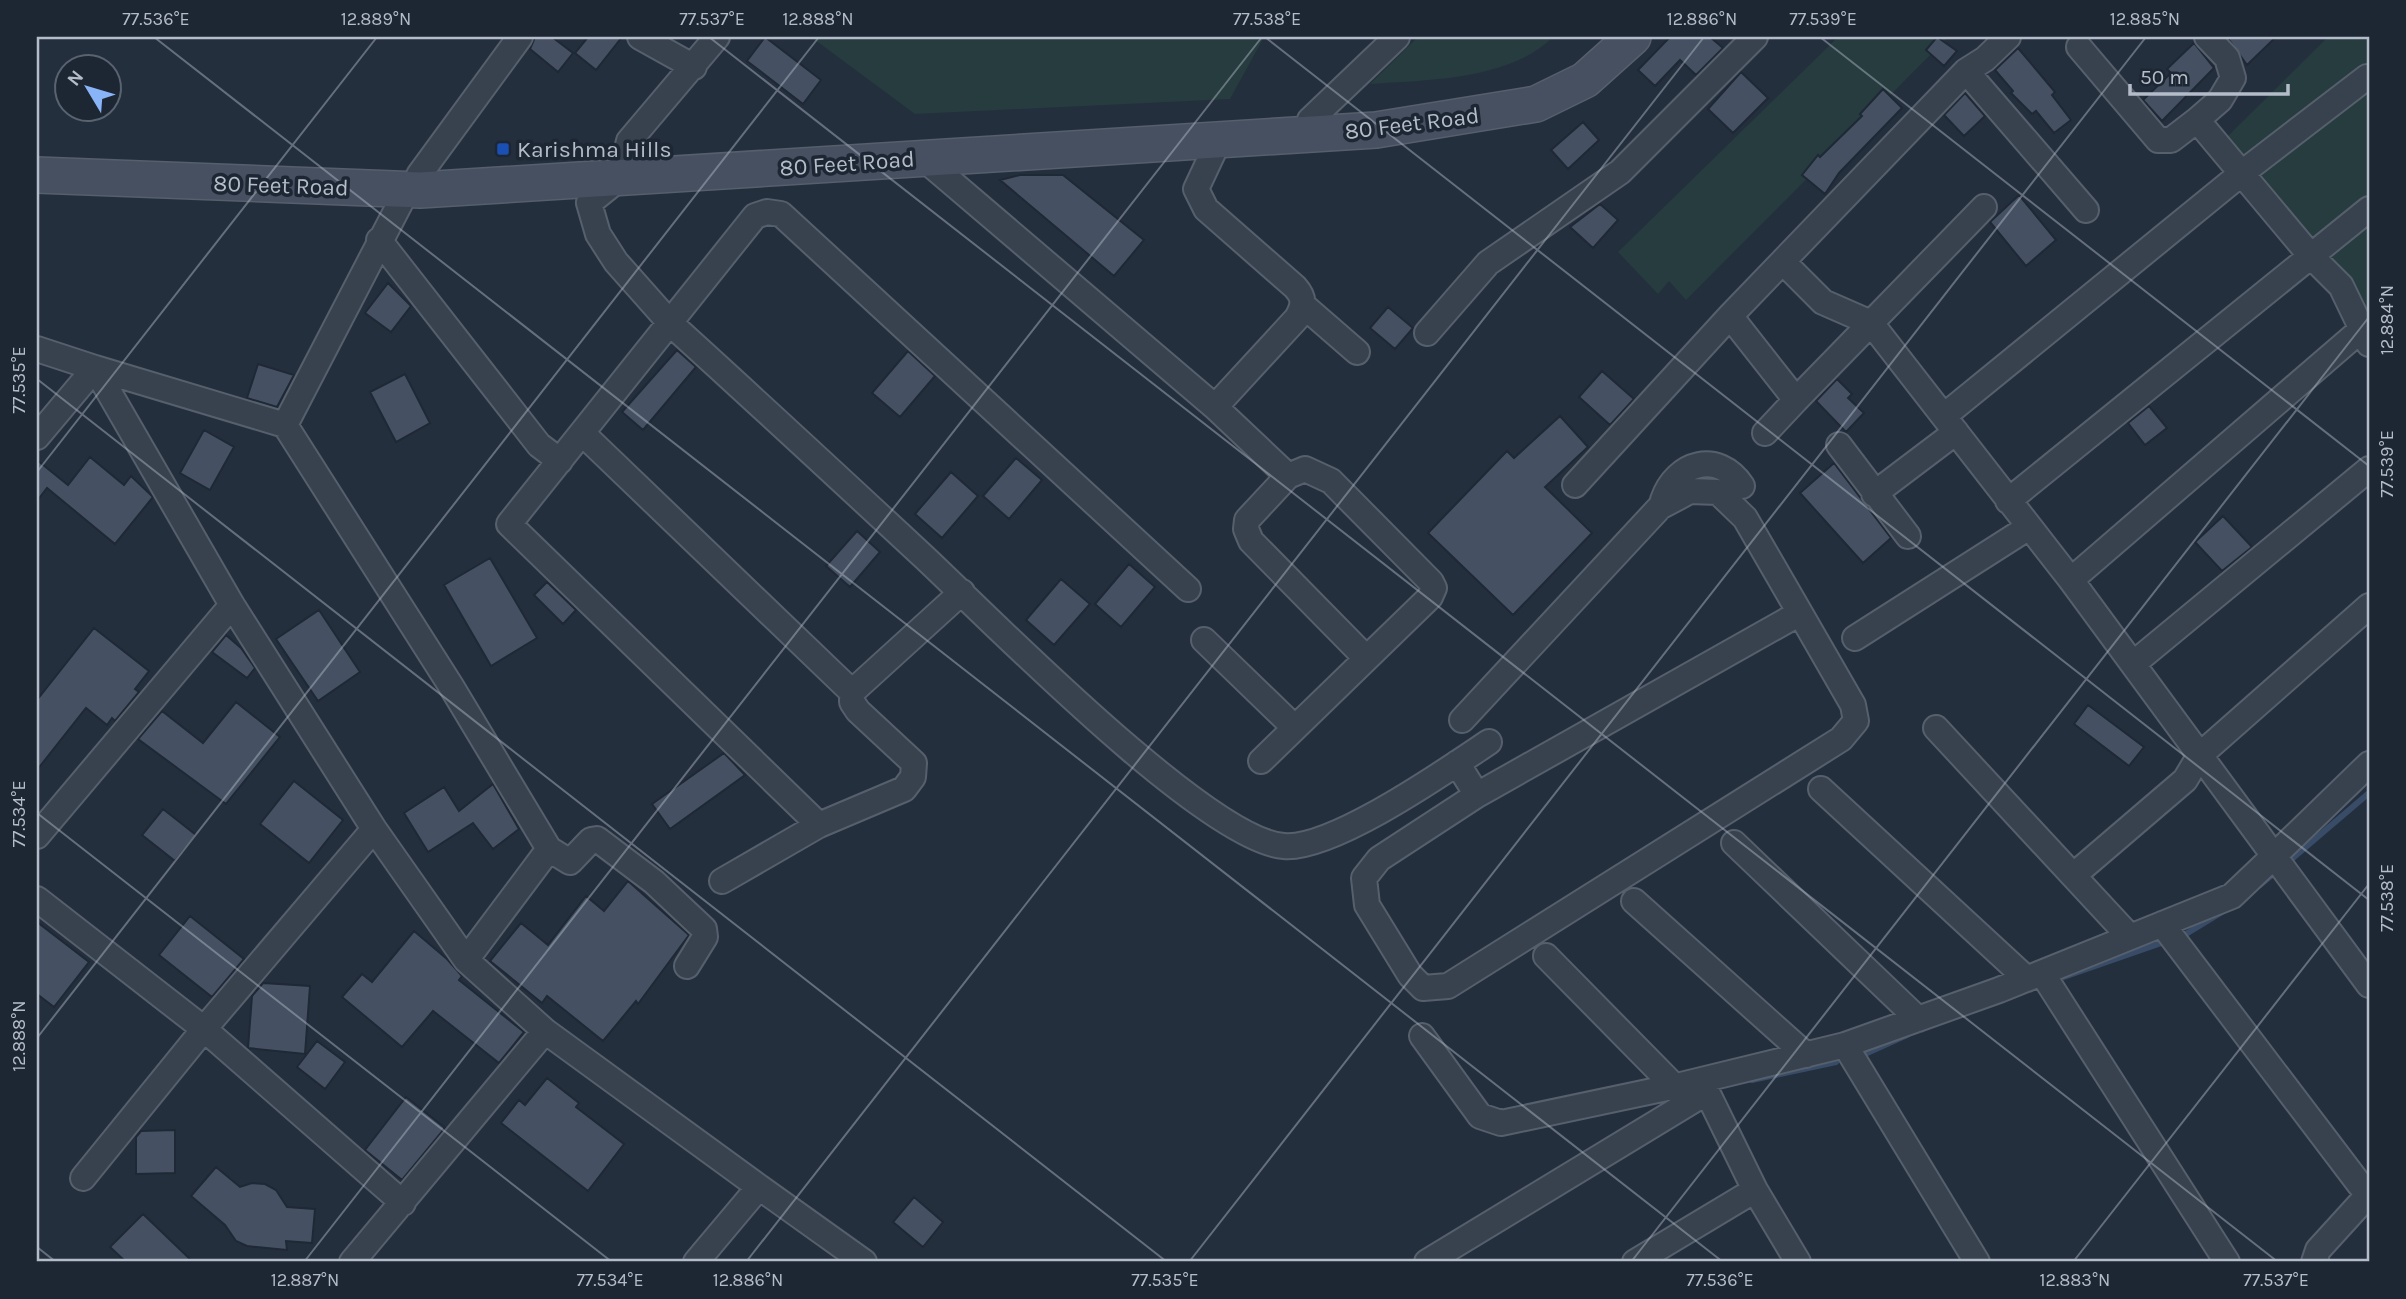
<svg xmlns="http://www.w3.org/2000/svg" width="2406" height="1299" font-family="Karla,sans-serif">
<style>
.green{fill:#263c3f}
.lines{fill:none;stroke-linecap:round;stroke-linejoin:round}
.stream{stroke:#394c67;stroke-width:6}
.building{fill:#455162;stroke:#1f2835;stroke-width:2}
.minor-casing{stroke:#565f6c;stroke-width:28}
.secondary-casing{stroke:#565f6c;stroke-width:38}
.minor{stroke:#38414e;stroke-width:24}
.secondary{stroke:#465061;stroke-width:35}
.ticks{fill:none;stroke:#b4bcc9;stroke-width:2;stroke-opacity:0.45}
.transit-dot{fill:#1a4fb4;stroke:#1d2633;stroke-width:2.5}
.labels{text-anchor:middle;stroke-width:7;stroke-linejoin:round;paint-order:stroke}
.street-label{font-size:23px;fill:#b4bcc9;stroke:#1d2633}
.poi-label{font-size:23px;fill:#b4bcc9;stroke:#1d2633;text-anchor:start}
.neatline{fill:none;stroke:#b4bcc9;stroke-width:2.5}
.ticks-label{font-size:18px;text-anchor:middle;fill:#b4bcc9}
</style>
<rect width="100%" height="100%" fill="#242f3e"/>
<!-- green -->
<path class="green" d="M811 37H1264L1230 99 915 114Z
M1418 37H1553C1510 80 1428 80 1370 84Z
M1838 37H1948L1686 300 1669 281 1658 294 1618 252Z
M2328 37H2369V322L2347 284 2228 136Z"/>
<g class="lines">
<!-- stream -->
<path class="stream" d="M2287 863 2369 793
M2260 885 2278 870
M2181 937 2222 912
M2055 980 2167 941
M1867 1053 1907 1035
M1752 1080 1836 1062"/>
</g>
<!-- building -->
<path class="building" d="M535 37H552L573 53 558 72 530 49Z
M588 37H622L596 70 575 53Z
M765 37 821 80 803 104 747 61Z
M1670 37H1710L1723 48 1696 75 1680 60 1655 86 1638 70Z
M1937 37 1957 51 1944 66 1926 50Z
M2227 37H2276L2247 65Z
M2194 43 2214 68 2162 121 2143 100 2171 73 2167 69Z
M2018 48 2055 92 2052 95 2071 120 2054 133 2036 111 2032 114 2011 93 2013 91 1995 70Z
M1741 72 1768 98 1733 133 1708 109Z
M1883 89 1902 108 1839 173 1825 194 1802 175 1818 155 1820 157 1862 116 1860 114Z
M1965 93 1985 116 1964 136 1944 115Z
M1583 122 1599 140 1568 169 1551 150Z
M1020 175H1063L1144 240 1114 276 1000 180Z
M2019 195 2056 240 2026 266 1990 222Z
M1600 204 1618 220 1593 248 1570 227Z
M388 283 411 306 391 332 365 313Z
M1388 307 1413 328 1395 349 1370 328Z
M677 350 696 367 643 430 622 412Z
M908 351 935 376 900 417 872 393Z
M258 364 294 375 277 407 247 398Z
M1602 371 1634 399 1610 425 1579 397Z
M405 374 430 423 396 442 370 392Z
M1837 379 1852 394 1848 398 1864 413 1846 432 1816 401Z
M2149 406 2167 428 2145 445 2128 423Z
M1560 416 1588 447 1545 487 1592 533 1513 615 1428 533 1507 451 1514 458Z
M204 430 234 447 210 490 180 473Z
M90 457 124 485 131 476 153 497 115 544 47 488 37 501V460L68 485Z
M1016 458 1042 480 1009 519 983 496Z
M1834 463 1891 538 1863 563 1800 493Z
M951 472 978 496 942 538 915 514Z
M2223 516 2252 547 2222 571 2195 542Z
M857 531 880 552 850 587 826 566Z
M490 558 537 638 491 666 444 585Z
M1129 564 1155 587 1121 627 1095 604Z
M1061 579 1090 604 1054 645 1026 620Z
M547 582 576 610 563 624 534 595Z
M319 610 360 672 318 701 276 639Z
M94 628 149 671 135 689 139 692 115 721 112 718 107 725 86 708 37 770V700Z
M226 635 241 648 255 668 247 678 212 652Z
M236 702 280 737 226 804 138 739 162 711 203 743Z
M2088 705 2144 747 2129 766 2074 724Z
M724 753 745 775 670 829 652 804Z
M294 781 343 820 309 863 260 824Z
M493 784 519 829 493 849 473 823 428 852 404 813 444 787 459 811Z
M163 809 196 835 175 861 142 835Z
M628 881 689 935 638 1004 636 1001 603 1041 547 996 542 1003 490 961 521 923 548 945 586 896 604 911Z
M190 916 244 959 212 997 159 955Z
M37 922 89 962 54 1007 37 994Z
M414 931 447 959 462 976 459 980 524 1032 499 1063 433 1011 402 1047 342 997 362 974 372 982Z
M263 983 310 986 305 1054 248 1048 252 996Z
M317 1041 345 1062 325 1089 297 1067Z
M547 1078 579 1103 576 1107 624 1144 588 1191 501 1123 519 1100 525 1105Z
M406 1097 445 1128 402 1180 365 1150Z
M175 1130V1173L136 1174V1137L141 1131Z
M216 1167 240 1187 252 1183 265 1184 276 1190 287 1207 315 1209 312 1243 286 1241 287 1250 247 1246 236 1241 225 1225 191 1196Z
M914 1197 943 1222 923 1247 893 1222Z
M143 1214 193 1262H126L110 1247Z"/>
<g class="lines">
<defs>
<path id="minor" d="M640 37 694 67
M717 37 629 141 620 178 589 203 598 234 616 262 671 324C756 401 840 479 924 557 988 617 1207 841 1284 846 1333 850 1447 770 1489 742
M2207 37 2227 58 2233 78 2220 100 2197 120 2310 255 2341 286 2369 344
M2079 47 2158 140H2171L2197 120
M1966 71 2086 210
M1310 120 1397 37
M923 158 1215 407 1288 476 1305 469 1331 481 1431 582 1434 588 1430 597 1261 761
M419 175 520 37
M379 240 539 445 560 461
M1784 263 1823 302 1871 323 1984 207
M1304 306 1357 352
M1427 333 1488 263 1620 172 1755 37
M37 349 95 368 232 605 374 829 466 960 545 1031 759 1187 696 1262
M1215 407 1297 318C1304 305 1305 298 1295 287L1206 209 1196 189 1219 140
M1944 416 2242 173 2367 77
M285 425 451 686 549 849 466 960
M582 433 852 692
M1765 433 1796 400
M37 437 95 368 285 425 407 190
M1839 445 1908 536
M1288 476 1247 520 1246 529 1251 541 1366 658
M1575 485 1730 316
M1874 494 1956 432
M1663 500C1676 462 1718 450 1742 486
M2008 501 2369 209
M2071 580 2362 329
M1855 638 2029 527
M1204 640 1294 727
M2133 664 2369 469
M1462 720 1660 507 1690 491 1718 492 1745 518 1800 613
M1936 728 2130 937
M1457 763 1477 795 1379 859 1364 878 1367 905 1410 975 1423 988 1448 986 1841 739 1856 721 1853 705 1800 613 1477 795
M2369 764 2274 856 2369 985
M1821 789 2027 979
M819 825 509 524 755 216 767 212 781 214 1188 589
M37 836 232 605
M1734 843 1918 1019
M549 849 570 862 591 840 597 839 654 882 704 929 705 937 687 966
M2074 875 2185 780 2200 755 2369 606
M722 881 819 825 904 789 913 777 914 763 858 711 852 702V692L962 592
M37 899 204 1029 403 1203
M1634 901 1806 1055
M2162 924 2360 1185
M1546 956 1674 1086
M2042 973 2227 1262
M1422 1036 1480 1116 1501 1123 1681 1085 1845 1045 1999 990 2232 896 2274 856 2071 580 1871 323 1796 400 1730 316 1966 71 1985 59 2008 37
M1845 1045 1977 1262
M83 1178 204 1029 374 829
M759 1187 864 1262
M352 1262 545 1031
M1427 1262 1707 1092 1755 1190 1798 1262
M1635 1262 1755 1190
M2314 1262 2318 1250 2369 1194"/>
<path id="secondary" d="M37 175 420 190 1376 130 1536 104 1585 80 1633 37"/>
</defs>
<!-- minor casing -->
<use href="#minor" class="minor-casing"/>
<!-- secondary casing -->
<use href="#secondary" class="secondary-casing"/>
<!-- minor -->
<use href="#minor" class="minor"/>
<!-- secondary -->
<use href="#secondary" class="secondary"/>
</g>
<!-- ticks -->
<path class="ticks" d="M154 37 1723 1262M709 37 2278 1262M1265 37 2369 900M1820 37 2369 466M37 379 1167 1262M37 472 377 37M37 813 612 1262M37 1038 819 37M37 1247 56 1262M304 1262 1262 37M746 1262 1704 37M1189 1262 2146 37M1631 1262 2369 317M2073 1262 2369 884"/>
<!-- markers -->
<rect class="transit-dot" x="496" y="142" width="14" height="14" rx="3.5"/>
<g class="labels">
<!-- street labels -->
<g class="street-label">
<text transform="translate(1412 123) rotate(-7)" y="8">80 Feet Road</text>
<text transform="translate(847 163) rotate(-4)" y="8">80 Feet Road</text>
<text transform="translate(281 185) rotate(2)" y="8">80 Feet Road</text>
</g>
<!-- poi labels -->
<g class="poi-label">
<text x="517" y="157">Karishma Hills</text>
</g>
</g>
<!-- border -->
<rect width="2406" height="1299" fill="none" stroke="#1d2633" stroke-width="77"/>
<!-- north arrow -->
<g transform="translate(88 88) rotate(308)"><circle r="33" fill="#1d2633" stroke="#59626f" stroke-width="2"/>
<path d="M0-5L12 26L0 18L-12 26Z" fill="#8ab4f8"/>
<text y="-10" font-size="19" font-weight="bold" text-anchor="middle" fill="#b4bcc9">N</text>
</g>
<!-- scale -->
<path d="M2130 84v10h158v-10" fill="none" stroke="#b4bcc9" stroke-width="3.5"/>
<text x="2140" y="84" font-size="21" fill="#b4bcc9" stroke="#1d2633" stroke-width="5" paint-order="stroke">50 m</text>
<rect x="38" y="38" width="2330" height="1222" class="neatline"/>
<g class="ticks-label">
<text x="156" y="25">77.536°E</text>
<text x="376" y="25">12.889°N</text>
<text x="712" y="25">77.537°E</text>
<text x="818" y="25">12.888°N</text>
<text x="1267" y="25">77.538°E</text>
<text x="1702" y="25">12.886°N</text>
<text x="1823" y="25">77.539°E</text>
<text x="2145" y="25">12.885°N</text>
<text transform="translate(2387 320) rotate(-90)" y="6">12.884°N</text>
<text transform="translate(19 380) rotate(-90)" y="6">77.535°E</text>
<text transform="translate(2387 464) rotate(-90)" y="6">77.539°E</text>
<text transform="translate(19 814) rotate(-90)" y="6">77.534°E</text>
<text transform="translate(2387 898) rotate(-90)" y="6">77.538°E</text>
<text transform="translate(19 1036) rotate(-90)" y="6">12.888°N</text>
<text x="305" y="1286">12.887°N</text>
<text x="610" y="1286">77.534°E</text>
<text x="748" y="1286">12.886°N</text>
<text x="1165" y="1286">77.535°E</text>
<text x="1720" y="1286">77.536°E</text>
<text x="2075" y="1286">12.883°N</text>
<text x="2276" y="1286">77.537°E</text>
</g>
</svg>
